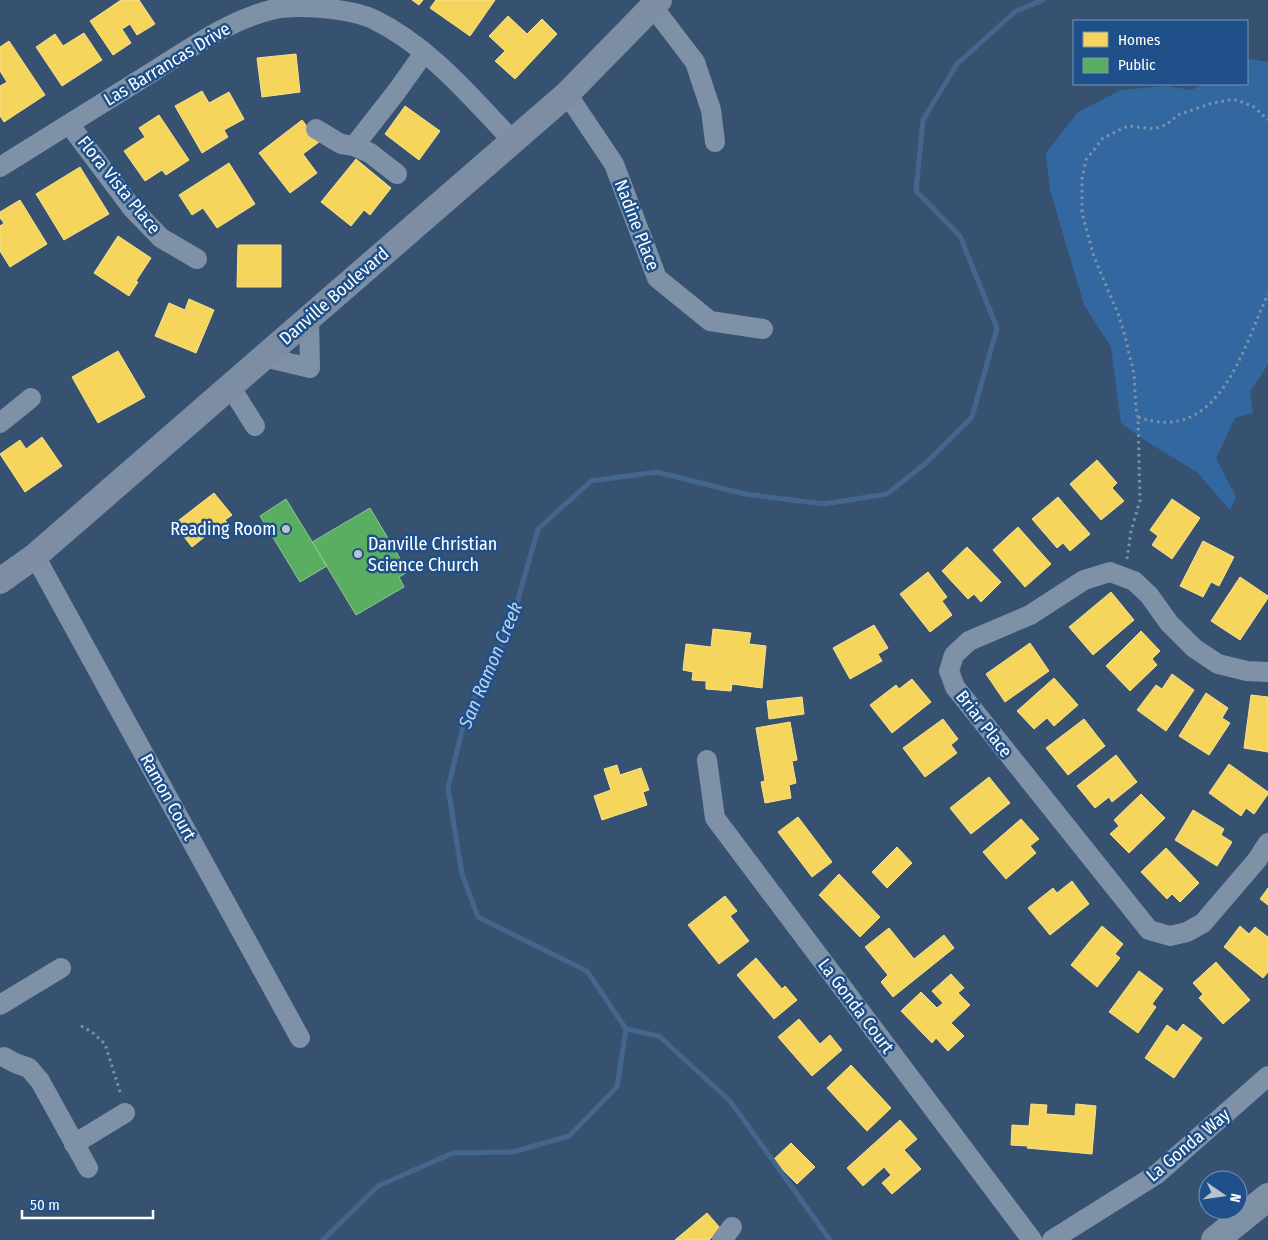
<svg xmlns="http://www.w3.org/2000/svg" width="1268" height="1240" font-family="'Fira Sans Condensed',sans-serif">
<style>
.green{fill:#33679f}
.homes{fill:#f6d55c;stroke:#f9e28d}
.public{fill:#5aae61;stroke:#8cc690}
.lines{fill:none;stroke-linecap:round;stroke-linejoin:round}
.stream{stroke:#44668e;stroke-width:5}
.path{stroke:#7e91a6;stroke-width:3;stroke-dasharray:2.5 4;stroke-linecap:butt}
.minor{stroke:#7e91a6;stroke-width:20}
.major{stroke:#7d8ea4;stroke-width:26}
.highway{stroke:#7e91a4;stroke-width:28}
.poi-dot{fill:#b9c2cd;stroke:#1f5089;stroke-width:2}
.labels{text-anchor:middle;stroke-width:5;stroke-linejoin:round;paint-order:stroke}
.street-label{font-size:18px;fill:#fff;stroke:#1f5089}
.poi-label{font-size:18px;fill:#fff;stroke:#1f5089;text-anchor:end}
.water-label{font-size:19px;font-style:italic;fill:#b5d3f2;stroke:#1f5089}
</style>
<rect width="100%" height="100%" fill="#375271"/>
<!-- green -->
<path class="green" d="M1250 59 1268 62V364L1250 392 1253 413 1235 418 1216 458 1236 497 1230 510 1197 472 1149 443 1121 423 1111 347 1084 305 1050 190 1046 153 1078 112 1121 90 1166 86 1191 90 1203 84H1247V61Z"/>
<!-- homes -->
<path class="homes" d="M121 0H139L155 24 137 35 130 24 122 29 131 43 113 55 90 21Z
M412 0H423L419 5Z
M436 0H495L470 36 430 8Z
M508 16 527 34 542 19 557 34 515 79 495 61 505 51 489 36Z
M84 33 102 60 62 86 36 47 55 34 63 46Z
M9 41 45 95 4 122 0 116V86L7 82 0 71V47Z
M296 54 300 92 262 97 257 58Z
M202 91 209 103 229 92 244 119 224 130 228 137 202 153 175 106Z
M405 106 440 131 419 160 385 134Z
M159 115 189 160 166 175 162 170 145 181 124 151 145 137 139 128Z
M302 120 319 142 303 154 317 173 290 193 259 153Z
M356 159 391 188 370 215 364 210 351 226 321 202Z
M229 163 255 204 217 228 203 208 192 215 179 195Z
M80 167 109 214 64 240 36 194Z
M20 200 47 244 10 267 0 251V226L4 223 0 218V212Z
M118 236 151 258 136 281 138 282 129 296 94 273Z
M238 245H281V287H237Z
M189 299 214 310 196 353 155 336 169 303 185 310Z
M118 351 145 397 98 423 72 377Z
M42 437 62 466 25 492 0 454 20 440 26 449Z
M1097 460 1117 483 1112 488 1124 501 1101 520 1070 484Z
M214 493 232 515 225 520 231 528 223 534 217 527 192 547 174 524Z
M1058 497 1090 534 1070 551 1063 543 1057 548 1032 519Z
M1172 499 1200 518 1172 559 1152 545 1158 536 1150 530Z
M1018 527 1051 564 1025 587 993 550Z
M1203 541 1234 557 1219 586 1211 582 1203 597 1180 586Z
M967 547 1001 582 981 602 974 594 968 599 942 571Z
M928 572 947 597 942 601 952 615 930 632 900 594Z
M1240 577 1268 596V598L1240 640 1211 621Z
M1111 592 1134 620 1093 655 1069 627Z
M874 625 888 648 878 654 882 661 850 679 833 648Z
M713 629 751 633 749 644 766 646 762 688 732 684 731 691 706 689V681L692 680 693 672 683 670 686 644 711 647Z
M1141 631 1160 651 1152 659 1157 665 1130 691 1106 666Z
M1030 643 1049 671 1005 702 986 674Z
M1172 674 1194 690 1166 731 1137 710 1156 685 1162 689Z
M1054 678 1078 705 1054 726 1047 718 1034 729 1017 711Z
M912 679 931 702 892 733 870 705 896 685 899 689Z
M1206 693 1228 708 1222 718 1230 723 1209 755 1179 736Z
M1251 695 1268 697V752L1244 748Z
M802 697 804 714 769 719 767 701Z
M943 719 958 739 951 745 957 753 925 777 903 748Z
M1084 719 1105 746 1068 775 1046 748Z
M790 722 797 760 792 761 796 783 789 785 791 798 765 803 761 782 765 781 756 728Z
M1116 755 1137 782 1112 802 1109 797 1095 808 1077 786Z
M1229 764 1268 792V794L1254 814 1246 808 1241 816 1209 793Z
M617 765 620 775 641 768 649 790 643 792 647 805 602 820 594 796 611 790 604 769Z
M989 777 1010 803 971 834 950 808Z
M1141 794 1165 818 1129 853 1110 834 1119 826 1114 820Z
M1193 810 1224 829 1221 835 1232 842 1217 866 1175 840Z
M798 817 832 862 812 877 778 832Z
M1021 819 1039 839 1030 846 1036 853 1006 879 983 852Z
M897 847 912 863 887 888 872 872Z
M1166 848 1199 883 1180 902 1172 894 1167 899 1141 872Z
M839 874 880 917 860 937 819 895Z
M1072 881 1089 904 1050 935 1028 908 1053 888 1057 893Z
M1268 888V905L1260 899Z
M725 896 737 911 730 916 749 941 719 964 688 925Z
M1102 926 1123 944 1115 954 1120 958 1097 987 1071 965Z
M1240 926 1249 934 1255 927 1268 937V972L1263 978 1224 947Z
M889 928 914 959 944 935 954 948 893 997 881 982 888 975 865 947Z
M756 958 782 989 785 986 797 1000 774 1019 737 975Z
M1216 962 1250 1000 1223 1024 1199 998 1203 994 1193 983Z
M1139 971 1163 989 1152 1004 1156 1007 1138 1033 1109 1012Z
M951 974 964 988 958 993 970 1005 951 1023 964 1036 948 1051 936 1038 932 1043 901 1011 921 992 937 1008 943 1003 932 991Z
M799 1019 820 1044 830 1035 842 1050 812 1076 778 1037Z
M1183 1024 1202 1038 1174 1078 1145 1058 1167 1025 1177 1032Z
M851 1065 891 1108 867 1131 827 1088Z
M1031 1104 1047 1105 1046 1114 1075 1116 1076 1104 1096 1106 1092 1154 1027 1148 1028 1146 1011 1145 1012 1125 1029 1126Z
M900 1120 917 1139 904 1150 921 1169 892 1194 882 1183 891 1175 884 1167 863 1186 847 1168Z
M791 1143 815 1167 797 1184 773 1160Z
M707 1213 721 1229 709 1240H675Z"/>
<!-- public -->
<path class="public" d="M286 499 327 566 300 582 260 516Z
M370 508 408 572 399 577 404 587 356 615 312 542Z"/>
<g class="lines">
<!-- stream -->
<path class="stream" d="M626 1029 659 1036 730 1101 830 1240
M323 1240 378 1186 453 1153 513 1152 569 1136 617 1087 626 1029 587 971 478 917 462 874 448 788 466 714 510 628 538 529 591 481 657 472 745 494 824 504 887 494 927 462 972 417 997 328 960 236 916 191 923 120 957 64 1016 11 1043 0"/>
<!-- path -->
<path class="path" d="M1138 417C1219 446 1243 348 1268 294
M1127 559 1131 531 1140 500 1138 417 1136 408 1134 374 1125 336 1119 316 1094 257 1082 213V179L1086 160 1103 138 1128 126 1154 129 1166 125 1178 115 1212 103 1230 100H1237L1254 107 1268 120
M81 1026 92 1032 105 1044 121 1095"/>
<!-- minor -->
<path class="minor" d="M653 7 695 62 711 110 715 142
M567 94 614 164 657 278 710 321 763 329
M69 124 132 208 161 238 197 259
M316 129 341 144 354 146 397 91 424 53
M354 146 370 153 397 174
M0 167C51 135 103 103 154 71 192 47 231 19 275 9 299 4 351 9 373 19 429 46 470 96 512 140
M264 357 310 368 309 318
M230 386 255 426
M0 423 31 398
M35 556 300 1038
M1268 672 1247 671 1218 664 1194 648 1169 623 1149 595 1134 581 1110 572 1084 580 1030 615 969 641 954 655 949 671 955 687 1149 930 1170 936 1187 932 1203 923 1257 860 1268 843
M707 760 715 818 1032 1240
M0 1005 61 968
M4 1057 15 1063 29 1068 40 1081 88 1168
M74 1144 125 1113
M722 1240 732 1227
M1052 1240 1157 1174 1268 1076"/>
<!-- major -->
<path class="major" d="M0 581 35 556 567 94 659 0"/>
<!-- highway -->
<path class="highway" d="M1215 1240 1268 1197"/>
</g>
<!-- markers -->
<g class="poi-dot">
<circle cx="286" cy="529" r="5"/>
<circle cx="358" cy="554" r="5"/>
</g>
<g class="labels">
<!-- street labels -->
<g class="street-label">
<text transform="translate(167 64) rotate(-31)" y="6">Las Barrancas Drive</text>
<text transform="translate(119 185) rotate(51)" y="6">Flora Vista Place</text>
<text transform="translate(637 225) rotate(69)" y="6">Nadine Place</text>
<text transform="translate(334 296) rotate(-41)" y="6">Danville Boulevard</text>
<text transform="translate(984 724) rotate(52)" y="6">Briar Place</text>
<text transform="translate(168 797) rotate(61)" y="6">Ramon Court</text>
<text transform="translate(856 1006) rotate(53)" y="6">La Gonda Court</text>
<text transform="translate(1188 1145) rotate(-40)" y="6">La Gonda Way</text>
</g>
<!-- poi labels -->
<g class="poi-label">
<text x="276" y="535">Reading Room</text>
<text x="368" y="550" text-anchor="start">Danville Christian<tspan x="368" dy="21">Science Church</tspan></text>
</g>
<!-- water labels -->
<g class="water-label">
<text transform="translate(490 665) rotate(-67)" y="7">San Ramon Creek</text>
</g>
</g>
<!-- legend -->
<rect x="1073" y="20" width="175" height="65" fill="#1f5089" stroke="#7996b8"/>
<rect x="1083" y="32" width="25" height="15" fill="#f6d55c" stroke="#7996b8"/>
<text x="1118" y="45" font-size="15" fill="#ffffff">Homes</text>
<rect x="1083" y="58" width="25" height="15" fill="#5aae61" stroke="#7996b8"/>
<text x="1118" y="70" font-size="15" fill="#ffffff">Public</text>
<!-- north arrow -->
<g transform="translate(1223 1195) rotate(103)"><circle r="24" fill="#1f5089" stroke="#7996b8"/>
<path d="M0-4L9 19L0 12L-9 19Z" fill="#b9c2cd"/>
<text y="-8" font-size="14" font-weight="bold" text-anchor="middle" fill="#ffffff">N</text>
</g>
<!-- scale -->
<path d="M22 1210v8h131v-8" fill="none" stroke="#ffffff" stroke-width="2.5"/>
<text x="30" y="1210" font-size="15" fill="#ffffff" stroke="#1f5089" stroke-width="4" paint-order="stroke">50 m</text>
</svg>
